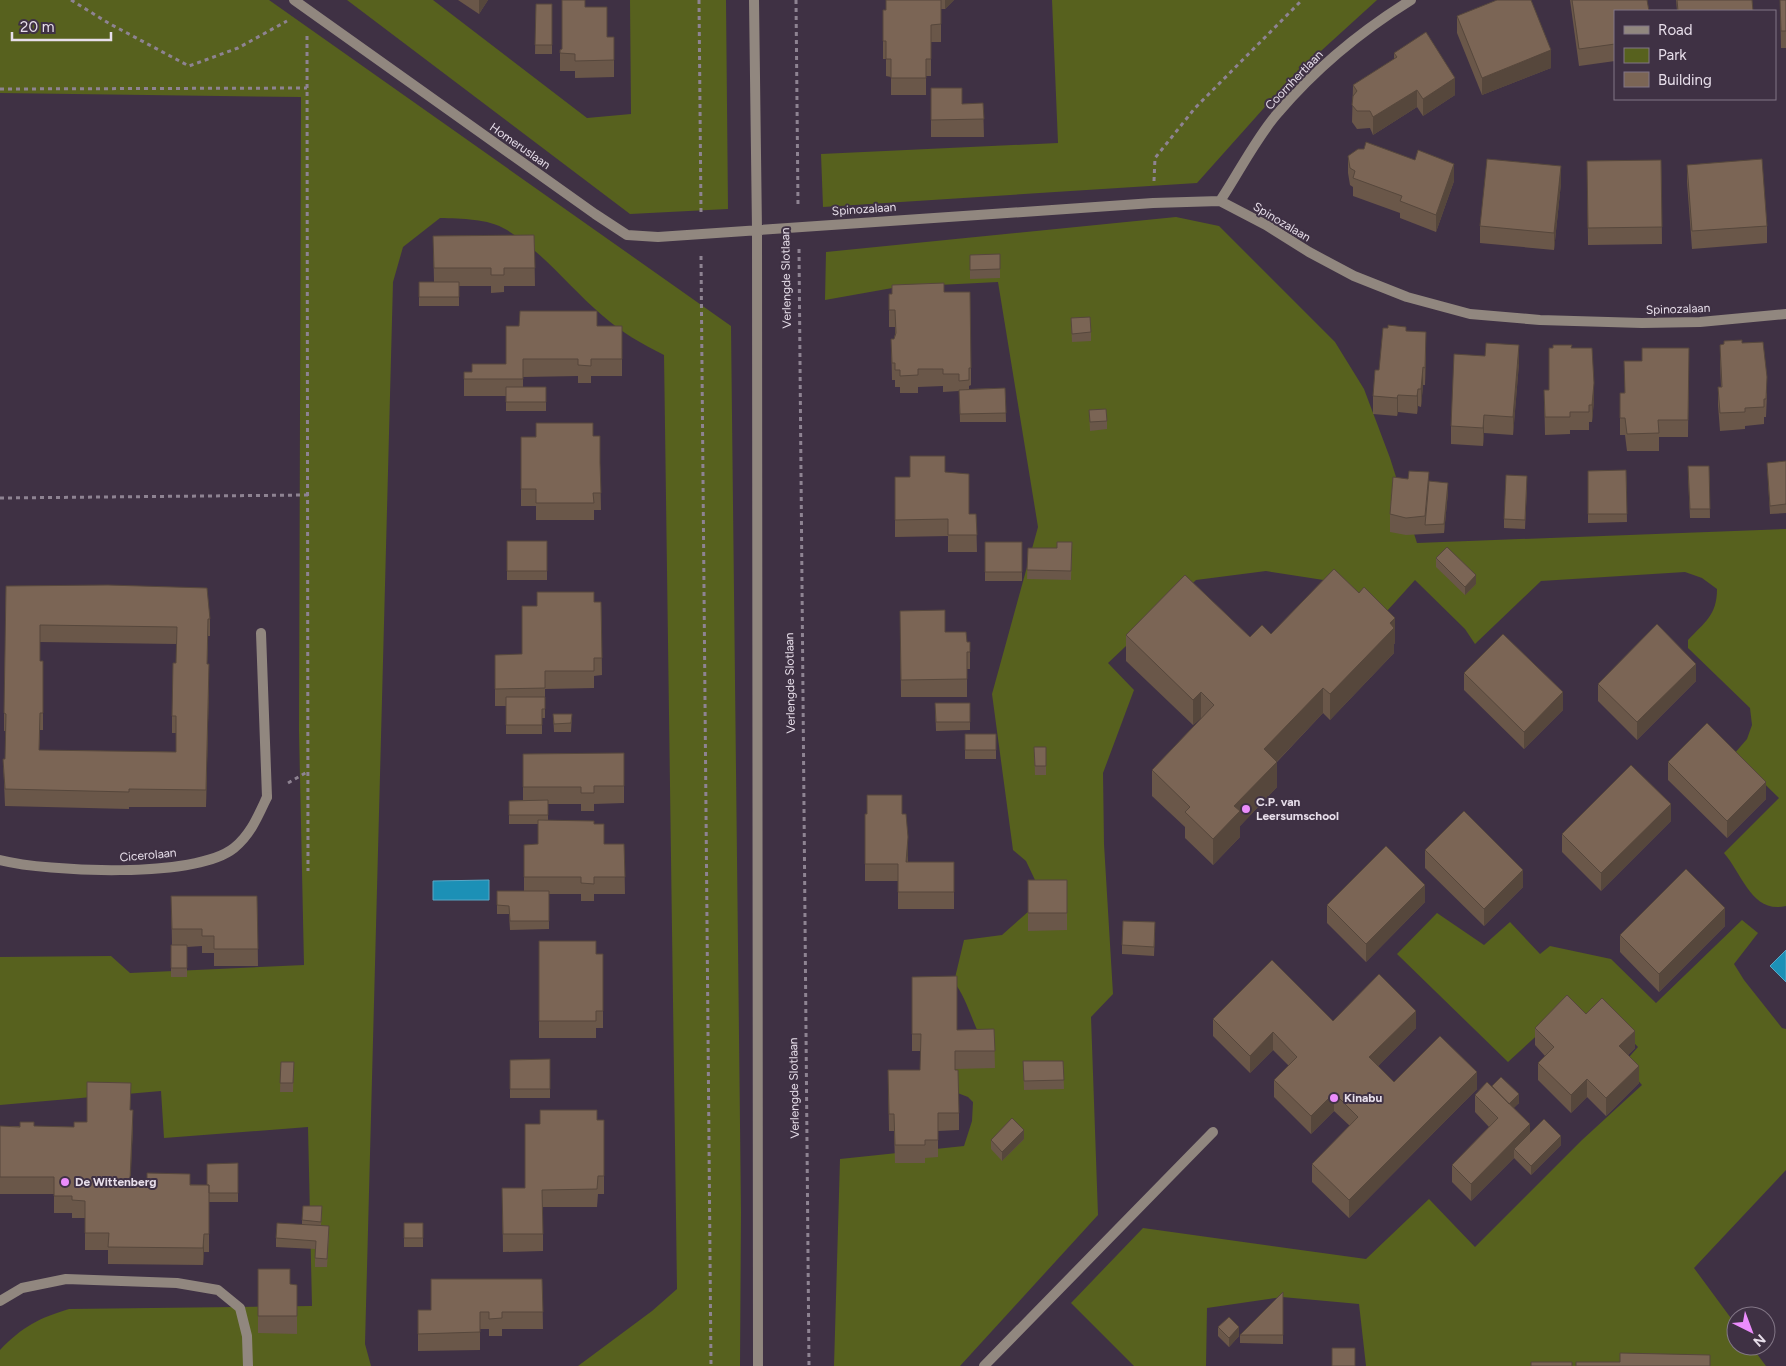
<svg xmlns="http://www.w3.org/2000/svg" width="1786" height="1366" font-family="Figtree,sans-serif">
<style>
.green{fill:#57611e}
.water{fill:#1c90b6;stroke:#59a7c6}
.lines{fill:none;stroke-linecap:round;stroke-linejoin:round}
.path{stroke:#8e8392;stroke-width:3;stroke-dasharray:4 4;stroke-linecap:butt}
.lane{stroke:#91877f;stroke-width:10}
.street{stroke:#91877f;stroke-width:10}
.wall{fill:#6a5749;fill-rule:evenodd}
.shaded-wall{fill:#56473c}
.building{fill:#7b6555;stroke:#56473c;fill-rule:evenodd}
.poi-dot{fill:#eb8dfc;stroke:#3f3144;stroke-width:2}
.labels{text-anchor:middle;stroke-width:4;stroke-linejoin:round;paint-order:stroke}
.street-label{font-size:12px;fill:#e7deea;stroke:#3f3144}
.poi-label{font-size:12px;font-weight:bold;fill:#e7deea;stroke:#3f3144;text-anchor:start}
</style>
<rect width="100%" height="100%" fill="#3f3144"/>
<!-- green -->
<path class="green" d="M0 0H269L731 326 741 1212 740 1366H578L652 1311 677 1289 664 355C642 344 621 332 603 316 570 288 544 253 507 230 487 218 462 219 440 218L403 247 393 282 365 1344 371 1366H0V1350C22 1327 39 1318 69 1309L312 1306 308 1127 164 1138 161 1091 0 1105V957L111 956 130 973 304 965 299 731 301 97 0 93Z
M347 0H433L587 118 631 114 630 0H726L728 209 630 214Z
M1052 0H1377L1289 80 1197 183 823 207 821 154 1058 143Z
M1176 217 1219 226 1335 342 1364 389 1390 458 1417 543 1786 529V906C1752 914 1743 875 1724 853L1779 798 1734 754 1747 739 1752 725 1750 708 1688 648V640C1705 622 1717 615 1717 589L1702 578 1685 572 1541 581 1475 644 1465 629 1415 580 1387 611 1330 581 1266 571 1196 580 1108 663 1134 690 1103 773 1104 844 1113 994 1091 1017 1098 1215 960 1366H834L840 1159 964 1146 972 1121 973 1102 968 1097 955 1092 949 1069 981 1038C971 1019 967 999 954 982L964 940 1002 935 1029 911 1035 880 1026 861 1013 850 992 694 1038 527 998 282 898 287 825 300 826 252Z
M1437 913 1484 945 1510 922 1540 954 1550 946 1611 959 1656 1003 1742 920 1758 933 1734 964 1744 980 1782 1028 1786 1029V1170L1694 1268 1736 1325V1346H1751L1766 1366H1366L1359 1304 1282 1297 1207 1308 1206 1366H1134L1071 1303 1143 1228 1366 1259 1429 1199 1475 1247 1582 1140 1642 1085 1623 1064 1638 1047 1603 1011 1587 1027 1567 1008 1508 1062 1397 954Z"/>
<!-- water -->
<path class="water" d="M489 880V900H433V881Z
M1786 950V982L1770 966Z"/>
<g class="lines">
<!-- path -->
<path class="path" d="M71 0 110 24 189 66 238 48 287 21
M699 0 701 212
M796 0 798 205
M307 36 308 871
M0 89 307 88
M1154 181 1155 158 1195 108 1302 0
M799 249 809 1366
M701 256 711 1366
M0 498 308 495
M288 783 307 772"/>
<!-- lane -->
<path class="lane" d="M261 633 267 797
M0 1301 22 1288 66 1279 177 1283 218 1290 240 1308 247 1336 248 1366
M984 1366 1213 1132"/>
<!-- street -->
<path class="street" d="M294 0 595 214 627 235 658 237 1153 203 1220 201 1266 225 1309 252 1354 276 1407 297 1470 314 1540 320 1642 323 1700 322 1786 314
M754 0 757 230 758 1366
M1220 201C1238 174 1256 138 1277 114 1315 69 1361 31 1411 0
M0 860C48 872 195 879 234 848 251 834 258 816 267 797"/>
</g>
<!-- wall -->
<path class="wall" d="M458 0H488L479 14Z
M886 0H954L945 9H941V42H931V76H926V95H891V77L886 76V59H883V10H886Z
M1570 0H1647L1615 11V61L1579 66Z
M1676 0H1752L1753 11H1677Z
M1780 0H1786V48H1781Z
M536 4H552V54H535Z
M585 7 607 37H614V77L575 78V71H560V50L562 49Z
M1457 16 1551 68 1482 95 1457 33Z
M1394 53 1455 95 1423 116 1417 107 1373 135 1370 128 1357 129 1352 122 1353 85 1394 59Z
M931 88 962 104 983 103 984 137H931Z
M1348 156 1454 181 1436 232 1400 218V213L1353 196V187L1350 185 1348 173Z
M1661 160 1662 244 1588 245 1587 161Z
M1687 165 1767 226V243L1692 249 1687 182Z
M1561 183 1554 250 1480 243V226Z
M534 235 535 286H504V292L491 293V286H459V306H419V282H434L433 236Z
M1000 254V278L970 279V255Z
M892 285 944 292 971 368V385L969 386V389L1005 388 1006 422H960L959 391 943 392V386L918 387V393H900V387H895V380H892L891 339H894L895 334V327H889V294H892Z
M1071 318 1091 332V341L1072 342Z
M597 326H622V376H591V383H578V376L523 377V387H546V411H506V396H464V372H472L506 364Z
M1406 331 1426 350 1425 385H1423L1421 407 1418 406 1417 414 1398 412 1397 416 1373 414V396L1379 370Z
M1742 343 1767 394 1766 417H1764V424L1745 426V429L1720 431 1718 405V387H1721L1720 362V345Z
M1572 348 1594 400 1592 422H1589V430H1570V434L1545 435 1544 390H1549Z
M1689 348 1688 437H1659V451H1627L1625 435H1620V393H1624L1642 361Z
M1519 363 1513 435 1484 433 1483 446 1451 444V426Z
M1089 410 1107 421V429L1090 431Z
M593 436 600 463 601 510H594V520H536V506H521V437Z
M1786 461V513L1770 514 1767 463Z
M1709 466 1710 518H1690L1688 475Z
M1626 470 1627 522 1588 523V471Z
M945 472 969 514H976L977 552H948V536L895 537V477H910Z
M1429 481 1448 492 1444 533 1406 535 1390 532V514Z
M1527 485 1525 529 1504 528V519Z
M507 541H547V580H507Z
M985 542H1022V581H985Z
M1072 542 1071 580 1027 579 1028 548H1057Z
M1436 558 1476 584 1465 595 1436 567Z
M6 586 210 619V636H208L207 664 209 681 206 807H129V809L5 806 3 759H5L6 731H4V713ZM40 642 176 644V663L172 716V733H176V752L39 750 40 730H43V661H40Z
M594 602H601L602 675 594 676V688L545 689V718H542V734H506V706H495V655L522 654Z
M900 611 967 642H970V669H967V697H901Z
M1271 634 1395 643 1394 644V653L1330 720 1323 713 1277 762V787L1240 826V837L1213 865 1185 838V827L1152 796V770L1202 719 1201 718 1193 725 1126 661V635L1250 637Z
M1464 673 1563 710 1524 749 1464 690Z
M1696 681 1637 740 1598 701V684Z
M935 703H970V730L936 731Z
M553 714H572L571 732H554Z
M965 734H996V759H965Z
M1034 747 1046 766V775H1035Z
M624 753V803L594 804V811H581V804H548V820L594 824 604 844H624L625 894H594V901H581V894H549V929L510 930 509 914H497V891H524V845L538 844V824H509V801L523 800V754Z
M1668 762 1766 799 1727 838 1668 780Z
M865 814H902L908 854V862H954V909H898V881H865Z
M1671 821 1601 891 1562 852V834Z
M1425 850 1523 887 1484 926 1425 868Z
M1028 880H1067V930L1028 931Z
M171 896H257L258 966H214V953H202V946L187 947V977H171V945H172Z
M1425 902 1366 962 1327 923V905Z
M1725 926 1659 992 1620 952V935Z
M1155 931 1154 956 1122 954V945Z
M539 941 596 954H603V1028H596V1038H539Z
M912 977 957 1030 994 1029 995 1068 955 1069 959 1113V1130L938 1131V1157L925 1158V1163H895L894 1131H889L888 1070H920L921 1051H912Z
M1586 1014 1635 1048 1628 1055 1639 1083 1606 1116 1587 1097 1571 1113 1538 1080V1063L1545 1056 1535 1045V1028Z
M1213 1019 1333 1021 1416 1028 1378 1066 1394 1082 1477 1089 1349 1218 1312 1182V1164L1350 1126 1334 1111 1311 1134 1274 1097V1080L1289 1066 1273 1050 1250 1073 1213 1036Z
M550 1059V1098H510V1060Z
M1023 1061H1063L1064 1089 1024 1090Z
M281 1062H294L293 1092H280Z
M1492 1086 1519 1103 1513 1108 1530 1133 1561 1145 1531 1175 1514 1158 1471 1201 1452 1182V1165L1489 1127 1475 1112V1095Z
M130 1110 133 1127 130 1181 133 1183 207 1185 238 1163V1202H209V1252H204L203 1265 108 1264V1250H85V1218H72V1213H54V1194H0V1126L74 1127 87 1122Z
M597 1120H604V1194H598L597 1207H543V1251L503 1252 502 1188H525L540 1124Z
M1024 1139 1002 1161 991 1149V1140Z
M322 1206 321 1225 329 1234 327 1267H315V1249L276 1247V1238L302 1224V1220Z
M404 1223H423V1247H404Z
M258 1269 290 1284 297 1285V1334L258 1333Z
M542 1279 543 1329H502V1336H489V1329H480V1350L418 1351V1310H431Z
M1283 1292V1344L1240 1343V1335Z
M1218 1327 1239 1336 1229 1347 1218 1336Z"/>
<!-- shaded-wall -->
<path class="shaded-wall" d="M479 0H488L479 14Z
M945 0H954L945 9Z
M1551 50V68L1482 95V78Z
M1455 78V95L1423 116V99Z
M1417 90V107L1373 135V117Z
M1454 164V181L1436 232V215Z
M1561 166V183L1554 250V233Z
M1426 332V350L1425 385V368Z
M1519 345V363L1513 435V417Z
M1423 367V385L1421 407V389Z
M1594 383V400L1592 422V405Z
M1418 389V406L1417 414V396Z
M1398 395V412L1397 416V398Z
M1484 415V433L1483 446V428Z
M1448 483V492L1444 533V524Z
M1476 575V584L1465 595V587Z
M1395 618V643L1394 644V653L1330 720V694Z
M209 664V681L206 807V790Z
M1696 664V681L1637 740V722Z
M1323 688V713L1264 775V749Z
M1201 692V718L1193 725V700Z
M1563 692V710L1524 749V732Z
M1277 762V787L1240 826V837L1213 865V839L1234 806Z
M1766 782V799L1727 838V821Z
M1671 804V821L1601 891V873Z
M908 837V854L906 879V862Z
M1523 870V887L1484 926V909Z
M1425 885V902L1366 962V944Z
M1725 908V926L1659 992V974Z
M1416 1011V1028L1369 1075V1057Z
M1635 1031V1048L1619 1064V1046Z
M1273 1032V1050L1250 1073V1056Z
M1639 1066V1083L1606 1116V1098Z
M1477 1072V1089L1349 1218V1200Z
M1587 1079V1097L1571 1113V1095Z
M1334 1093V1111L1311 1134V1116Z
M1519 1094V1103L1506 1116V1107Z
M133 1110V1127L130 1197V1180Z
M1530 1124V1142L1514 1149V1158L1471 1201V1184Z
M1024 1130V1139L1002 1161V1152Z
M1561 1136V1145L1531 1175V1166Z
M204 1234V1252L203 1265V1248Z
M1239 1327V1336L1229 1347V1338Z"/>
<!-- building -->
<path class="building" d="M562 0H585V7H607V37H614V60L575 61V54L560 53V50L562 49Z
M886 0H941V24L931 25V59H926V78H891V59H886V41H883V10H886Z
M1497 0H1531L1551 50 1482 78 1457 16Z
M1572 0H1647L1649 11H1615V44L1579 49Z
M1677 0H1752L1753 11H1678Z
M1780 0H1786V31H1781Z
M536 4H552V45H535Z
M1426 32 1455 78 1423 99 1417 90 1373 117 1370 111H1357L1352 105 1353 96 1357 91 1353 85 1397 57 1394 53Z
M931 88H962V104L983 103 984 119 931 120Z
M1366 142 1415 160 1418 150 1454 164 1436 215 1400 201 1402 196 1353 178 1355 171 1350 168 1348 156 1358 149H1364Z
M1487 159 1561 166 1554 233 1480 226Z
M1762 159 1767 226 1692 231 1687 165Z
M1661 160 1662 227 1588 228 1587 161Z
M534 235 535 268H504V275H491V268H434L433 236Z
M1000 254V269L970 270V255Z
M419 282H459V297H419Z
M944 283V292H970L971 368H969V380L959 381V374H943V369H918V375L900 376V370H895V363H892L891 339H894L896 333 895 310H889V294H892V285Z
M520 311H597V326H622V359H591V366L578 365V359H523V379H464V372H472V364H506V326H519Z
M1090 317 1091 332 1072 334 1071 318Z
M1388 325 1406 327V331L1426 332 1425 368 1423 367 1421 389H1418L1417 396 1398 395 1397 398 1373 396 1375 370H1379L1383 328H1388Z
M1742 340V343L1763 342 1767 377 1766 399H1764V407L1745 408V412L1720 413 1718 387H1722L1720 345 1724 344V341Z
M1486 343 1519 345 1513 417 1484 415 1483 428 1451 426 1454 354 1485 356Z
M1553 345H1572L1571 348H1592L1594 383 1592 405H1589V412H1570V417H1545L1544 390H1549V348H1553Z
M1642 348H1689L1688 420H1658L1659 433 1627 434 1625 418H1620V393H1625L1624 361H1642Z
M506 387H546V402H506Z
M1005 388 1006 413 960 414 959 390Z
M1106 409 1107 421 1090 422 1089 410Z
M536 423H593V436H600V463L601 493H593L594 503H536V489H521V437H536Z
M910 456H945V472L969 474V514H976L977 535H948V519L895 520V477H910Z
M1786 461V504L1770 506 1767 463Z
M1688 466H1709L1710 509H1690Z
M1626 470 1627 514H1588V471Z
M1409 471 1429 472 1425 516 1406 518 1390 514 1393 477 1408 479Z
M1506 475 1527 476 1525 520 1504 519Z
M1429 481 1448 483 1444 524 1425 525Z
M507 541H547V571H507Z
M985 542H1022V572H985Z
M1057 542H1072L1071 571 1027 570 1028 548H1057Z
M1447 547 1476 575 1465 587 1436 558Z
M1334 569 1359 593 1364 587 1395 618 1390 623 1394 628 1330 694 1323 688 1264 749 1277 762 1234 806 1240 811 1213 839 1185 812 1190 807 1152 770 1214 705 1201 692 1193 700 1126 635 1185 575 1250 637 1262 625 1271 634Z
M108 585 207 588 210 619H208L207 664H209L206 790 129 789V792L5 789 3 759H5L6 714 4 713 6 586ZM40 625 177 627 176 663H173L172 716H176V752L39 750 40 713H43V661H40Z
M537 592H594V602H601L602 658H594V671H545V688L495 689V655L522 654V606H537Z
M945 610V632H966L967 642H970V652H967V679L901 680 900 611Z
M1657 624 1696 664 1637 722 1598 684Z
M1503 634 1563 692 1524 732 1464 673Z
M506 697H545V709H542V725H506Z
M935 703H970V722H936Z
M553 714H572L571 723 554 724Z
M1707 723 1766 782 1727 821 1668 762Z
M965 734H996V750H965Z
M1034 747H1046V766H1035Z
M624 753V786H594V793H581V787H523V754Z
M1631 765 1671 804 1601 873 1562 834Z
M867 795H902V814H906L908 837 906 862H954V892H898V864H865V814H867Z
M548 800V815H509V801Z
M1464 811 1523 870 1484 909 1425 850Z
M538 820 594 821V824H604V844H624L625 877H594V884L581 883V877H524V845L538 844Z
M1386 846 1425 885 1366 944 1327 905Z
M1686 869 1725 908 1659 974 1620 935Z
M1028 880H1067V913H1028Z
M497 891H549V921H510L509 906 497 905Z
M171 896H257L258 949H214V936H202V929H172Z
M1123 921 1155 922 1154 947 1122 945Z
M539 941H596V954H603V1011H596V1021H539Z
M171 945H187V968H171Z
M1272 960 1333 1021 1379 974 1416 1011 1369 1057 1394 1082 1440 1036 1477 1072 1349 1200 1312 1164 1358 1117 1334 1093 1311 1116 1274 1080 1297 1057 1273 1032 1250 1056 1213 1019Z
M957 976V1030L994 1029 995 1051H955V1070H958L959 1113H938V1140H925V1145H895L894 1114H889L888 1070H920L921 1034H912V977Z
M1567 995 1586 1014 1602 998 1635 1031 1619 1046 1639 1066 1606 1098 1587 1079 1571 1095 1538 1063 1554 1047 1535 1028Z
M550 1059V1089H510V1060Z
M1023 1061H1063L1064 1080 1024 1081Z
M281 1062H294L293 1083H280Z
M1501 1077 1519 1094 1509 1104 1492 1086Z
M87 1082 131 1083 130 1110H133L130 1180 133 1183 147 1184V1173L190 1174V1185H209V1234H204L203 1248 108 1247 109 1233H85V1201L72 1200V1196H54V1177H0V1126L20 1127V1122H34V1126L74 1127V1122H87Z
M1487 1082 1530 1124 1471 1184 1452 1165 1498 1118 1475 1095Z
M540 1110H597V1120H604V1176H598L597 1189 542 1190 543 1234H503L502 1188H525V1124H540Z
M1012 1118 1024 1130 1002 1152 991 1140Z
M1544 1119 1561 1136 1531 1166 1514 1149Z
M238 1163V1193H209V1185H207V1164Z
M303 1206H322L321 1222 302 1220Z
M277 1223 329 1226 327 1259 315 1258 316 1241 276 1238Z
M404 1223H423V1238H404Z
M258 1269H290V1284L297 1285V1316H258Z
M431 1279H542L543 1312H502V1318L489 1319V1312H480V1332L418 1334V1310H431Z
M1283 1292V1335H1240Z
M1229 1317 1239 1327 1229 1338 1218 1327Z
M1332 1348H1355V1366H1332Z
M1620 1353 1710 1355V1366H1576V1362H1620Z
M1531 1362H1572V1366H1531Z"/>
<!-- markers -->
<g class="poi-dot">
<circle cx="1246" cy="809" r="5"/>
<circle cx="1334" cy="1098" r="5"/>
<circle cx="65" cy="1182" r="5"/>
</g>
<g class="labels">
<!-- street labels -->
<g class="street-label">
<text transform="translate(1294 80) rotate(-46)" y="4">Coornhertlaan</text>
<text transform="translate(520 146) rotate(35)" y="4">Homeruslaan</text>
<text transform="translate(864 209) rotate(-4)" y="4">Spinozalaan</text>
<text transform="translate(1282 222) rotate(31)" y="4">Spinozalaan</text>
<text transform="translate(786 278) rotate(-91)" y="4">Verlengde Slotlaan</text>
<text transform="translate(1678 309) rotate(-2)" y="4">Spinozalaan</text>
<text transform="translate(790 683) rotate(-91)" y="4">Verlengde Slotlaan</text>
<text transform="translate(148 855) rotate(-5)" y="4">Cicerolaan</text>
<text transform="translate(794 1088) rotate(-91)" y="4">Verlengde Slotlaan</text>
</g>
<!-- poi labels -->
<g class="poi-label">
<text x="1256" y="806">C.P. van<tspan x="1256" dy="14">Leersumschool</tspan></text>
<text x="1344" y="1102">Kinabu</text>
<text x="75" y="1186">De Wittenberg</text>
</g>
</g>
<!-- legend -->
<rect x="1614" y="10" width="162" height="90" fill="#3f3144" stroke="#827686"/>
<rect x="1624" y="26" width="25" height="8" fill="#91877f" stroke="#827686"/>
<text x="1658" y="35" font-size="15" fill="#e7deea">Road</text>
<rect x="1624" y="48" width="25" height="15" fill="#57611e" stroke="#827686"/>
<text x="1658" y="60" font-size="15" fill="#e7deea">Park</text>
<rect x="1624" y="72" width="25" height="15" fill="#7b6555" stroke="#827686"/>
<text x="1658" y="85" font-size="15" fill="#e7deea">Building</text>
<!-- north arrow -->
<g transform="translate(1751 1331) rotate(138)"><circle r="24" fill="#3f3144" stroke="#827686"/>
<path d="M0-4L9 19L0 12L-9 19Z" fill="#eb8dfc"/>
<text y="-8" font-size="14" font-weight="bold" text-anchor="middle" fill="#e7deea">N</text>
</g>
<!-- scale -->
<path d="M12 32v8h99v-8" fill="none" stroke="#e7deea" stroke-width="2.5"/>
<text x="20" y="32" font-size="15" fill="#e7deea" stroke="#3f3144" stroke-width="4" paint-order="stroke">20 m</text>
</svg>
